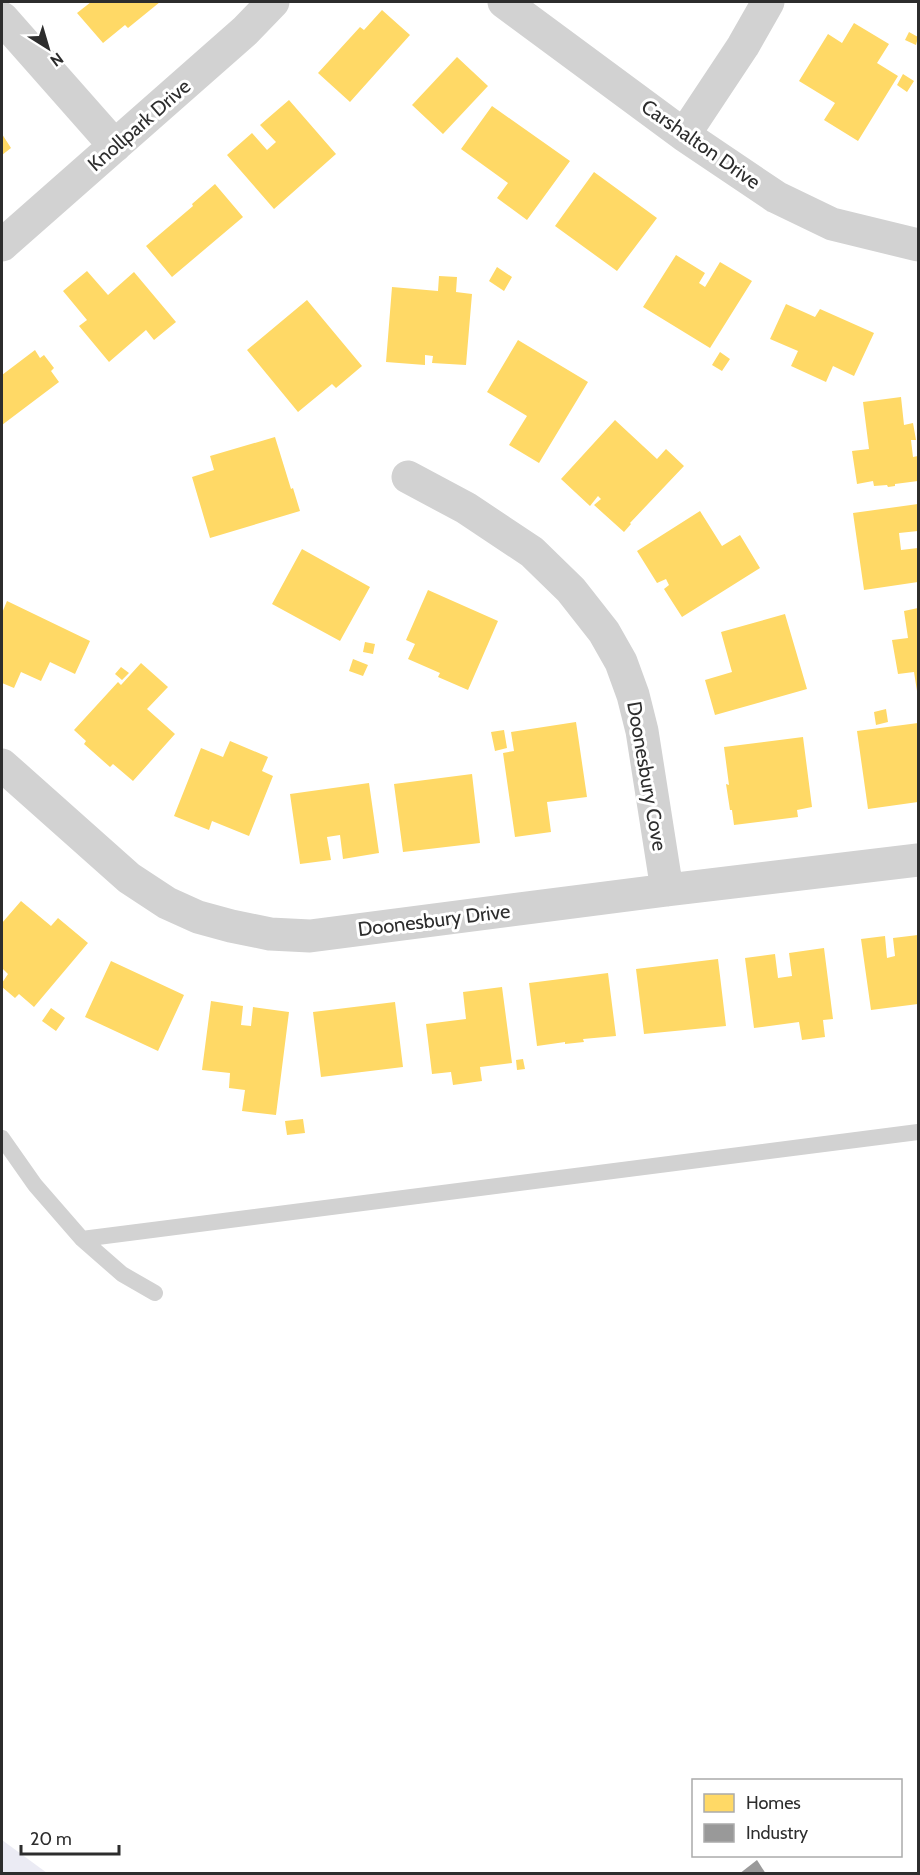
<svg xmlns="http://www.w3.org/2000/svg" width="920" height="1875" font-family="Cabin,sans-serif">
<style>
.green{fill:#ebebf4}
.homes{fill:#ffd966}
.industry{fill:#999}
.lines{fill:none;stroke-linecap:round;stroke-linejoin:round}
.lane{stroke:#d2d2d2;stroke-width:16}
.street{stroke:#d2d2d2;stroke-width:33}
.labels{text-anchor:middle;stroke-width:6;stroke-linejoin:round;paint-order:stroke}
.street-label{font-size:20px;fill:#2d2d2d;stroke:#fff}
</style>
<rect width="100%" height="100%" fill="#fff"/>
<!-- green -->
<path class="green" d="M2 1840 47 1873H2Z"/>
<!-- homes -->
<path class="homes" d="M91 2H160L128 28 125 25 103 43 77 13Z
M382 10 410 35 350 102 318 73 360 27 364 30Z
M854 23 889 44 877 63 898 76 858 141 824 120 835 103 799 81 828 34 842 43Z
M909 32 918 37 916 45 905 40Z
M457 57 488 86 443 134 412 105Z
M903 74 914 81 907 92 897 85Z
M289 100 336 154 274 209 227 155 252 133 267 150 276 142 260 125Z
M492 106 570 161 527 220 497 198 508 183 461 149Z
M2 134 11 148 2 155Z
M594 172 657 218 617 271 555 226Z
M215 184 243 217 172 277 146 246 193 206 192 204Z
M676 255 705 273 699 283 705 287 720 262 752 281 710 348 643 307Z
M497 267 512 277 504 291 489 281Z
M87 271 108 295 134 272 176 322 154 340 146 330 109 362 79 326 87 320 63 291Z
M439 276 457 277 456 292 472 294 466 365 432 363 433 356 425 355V365L386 362 392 287 438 291Z
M307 300 362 366 336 388 332 384 298 412 247 350Z
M786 304 815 317 820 309 874 333 854 376 833 366 826 382 791 366 798 351 770 339Z
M518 340 588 382 539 463 509 445 527 416 487 392Z
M35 350 40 358 44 355 54 368 51 371 59 382 2 425V375Z
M720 352 730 359 722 371 712 365Z
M901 397 904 425 913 423 916 440H911L913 457 918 456V481L895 484V486L888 487 887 485 874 486 873 481 857 484 852 451 869 449 863 402Z
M615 420 657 459 666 449 684 466 630 523 631 524 624 532 594 505 601 499 598 496 590 506 561 479Z
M275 437 291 489 293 488 300 511 210 538 192 477 214 470 210 456Z
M918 504V531L899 533 901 550 918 548V582L864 590 853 513Z
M700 511 722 546 740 535 760 568 682 617 664 589 669 585 666 579 657 583 637 551Z
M302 549 370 587 340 641 272 604Z
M428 590 498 621 468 690 438 677 440 673 408 659 415 644 406 640Z
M7 601 90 641 75 674 50 662 41 681 21 672 14 688 2 683V613Z
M918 608V691H917L914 672 898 674 892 640 908 638 904 611Z
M785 614 807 689 715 715 705 680 732 672 721 632Z
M365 642 375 644 373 654 363 652Z
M353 659 368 665 363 676 349 671Z
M141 663 168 687 147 709 175 734 133 781 113 764 110 767 84 744 86 741 74 730 118 682 121 685Z
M121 667 129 673 122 680 115 674Z
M886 709 888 722 876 725 874 712Z
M576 722 587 797 547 802 551 832 515 837 503 753 514 751 511 732Z
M918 723V802L868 809 857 731Z
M504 730 507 748 495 751 491 732Z
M803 737 812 807 797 810 798 817 734 825 732 810H730L726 784 729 785 724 747Z
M230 741 268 757 262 771 273 776 249 836 212 821 209 830 174 816 201 748 223 757Z
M472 774 480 843 403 852 394 784Z
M369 783 379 853 343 859 340 835 327 837 331 860 300 864 290 794Z
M21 901 51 926 58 918 88 943 34 1007 19 994 15 998 2 987V983L8 974 2 968V923Z
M918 935V1004L871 1010 861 939 885 936 887 958 895 956 893 938Z
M824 948 833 1019 823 1020 825 1037 802 1040 799 1022 754 1028 745 958 775 954 778 978 792 976 789 953Z
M718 959 726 1026 644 1034 636 969Z
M111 961 184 995 158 1051 85 1017Z
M608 973 616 1036 583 1039 584 1042 565 1044V1042L537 1046 529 983Z
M502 987 512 1063 480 1067 482 1081 453 1085 451 1072 432 1074 426 1024 466 1019 463 992Z
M211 1001 243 1006 241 1025 251 1026 253 1007 289 1012 276 1115 242 1111 245 1090 229 1088 230 1073 202 1070Z
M395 1002 403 1067 321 1077 313 1012Z
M51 1008 65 1018 56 1031 42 1021Z
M523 1059 525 1069 517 1070 516 1060Z
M303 1119 305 1133 287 1135 285 1121Z"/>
<!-- industry -->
<path class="industry" d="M757 1860 766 1874H739Z"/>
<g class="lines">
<!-- lane -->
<path class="lane" d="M2 1138 35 1185 82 1239 122 1274 155 1293
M82 1239 918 1132"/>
<!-- street -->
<path class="street" d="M504 2 684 135 776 197 832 224 918 245
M2 18 115 146
M684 135 743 46 768 2
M2 245 245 31 273 2
M408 477 466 508 532 552 571 590 604 632 621 662 633 695 642 731 667 890
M2 765 129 878 167 903 198 917 231 926 270 934 310 936 667 890 918 860"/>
</g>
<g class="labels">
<!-- street labels -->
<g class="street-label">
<text transform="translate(139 125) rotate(-41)" y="7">Knollpark Drive</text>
<text transform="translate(701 144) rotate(35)" y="7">Carshalton Drive</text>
<text transform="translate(647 776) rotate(80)" y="7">Doonesbury Cove</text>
<text transform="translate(434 920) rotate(-7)" y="7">Doonesbury Drive</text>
</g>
</g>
<!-- border -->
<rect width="920" height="1875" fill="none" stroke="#2d2d2d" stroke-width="6"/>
<!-- legend -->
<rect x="692" y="1779" width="210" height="78" fill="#ffffff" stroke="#ababab" stroke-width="1.5"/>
<rect x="704" y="1794" width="30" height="18" fill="#ffd966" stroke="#ababab" stroke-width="1.5"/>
<text x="746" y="1809" font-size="18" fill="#2d2d2d">Homes</text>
<rect x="704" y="1824" width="30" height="18" fill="#999999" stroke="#ababab" stroke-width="1.5"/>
<text x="746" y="1839" font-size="18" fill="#2d2d2d">Industry</text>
<!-- north arrow -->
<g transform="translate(48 48) rotate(143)" stroke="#ffffff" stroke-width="4.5" paint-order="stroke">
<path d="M0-4.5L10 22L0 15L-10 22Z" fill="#2d2d2d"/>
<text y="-9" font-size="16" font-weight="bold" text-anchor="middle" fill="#2d2d2d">N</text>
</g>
<!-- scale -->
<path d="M21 1845v9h98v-9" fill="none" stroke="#2d2d2d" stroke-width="3"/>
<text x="30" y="1845" font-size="18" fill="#2d2d2d" stroke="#ffffff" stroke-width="4.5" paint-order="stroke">20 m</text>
</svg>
